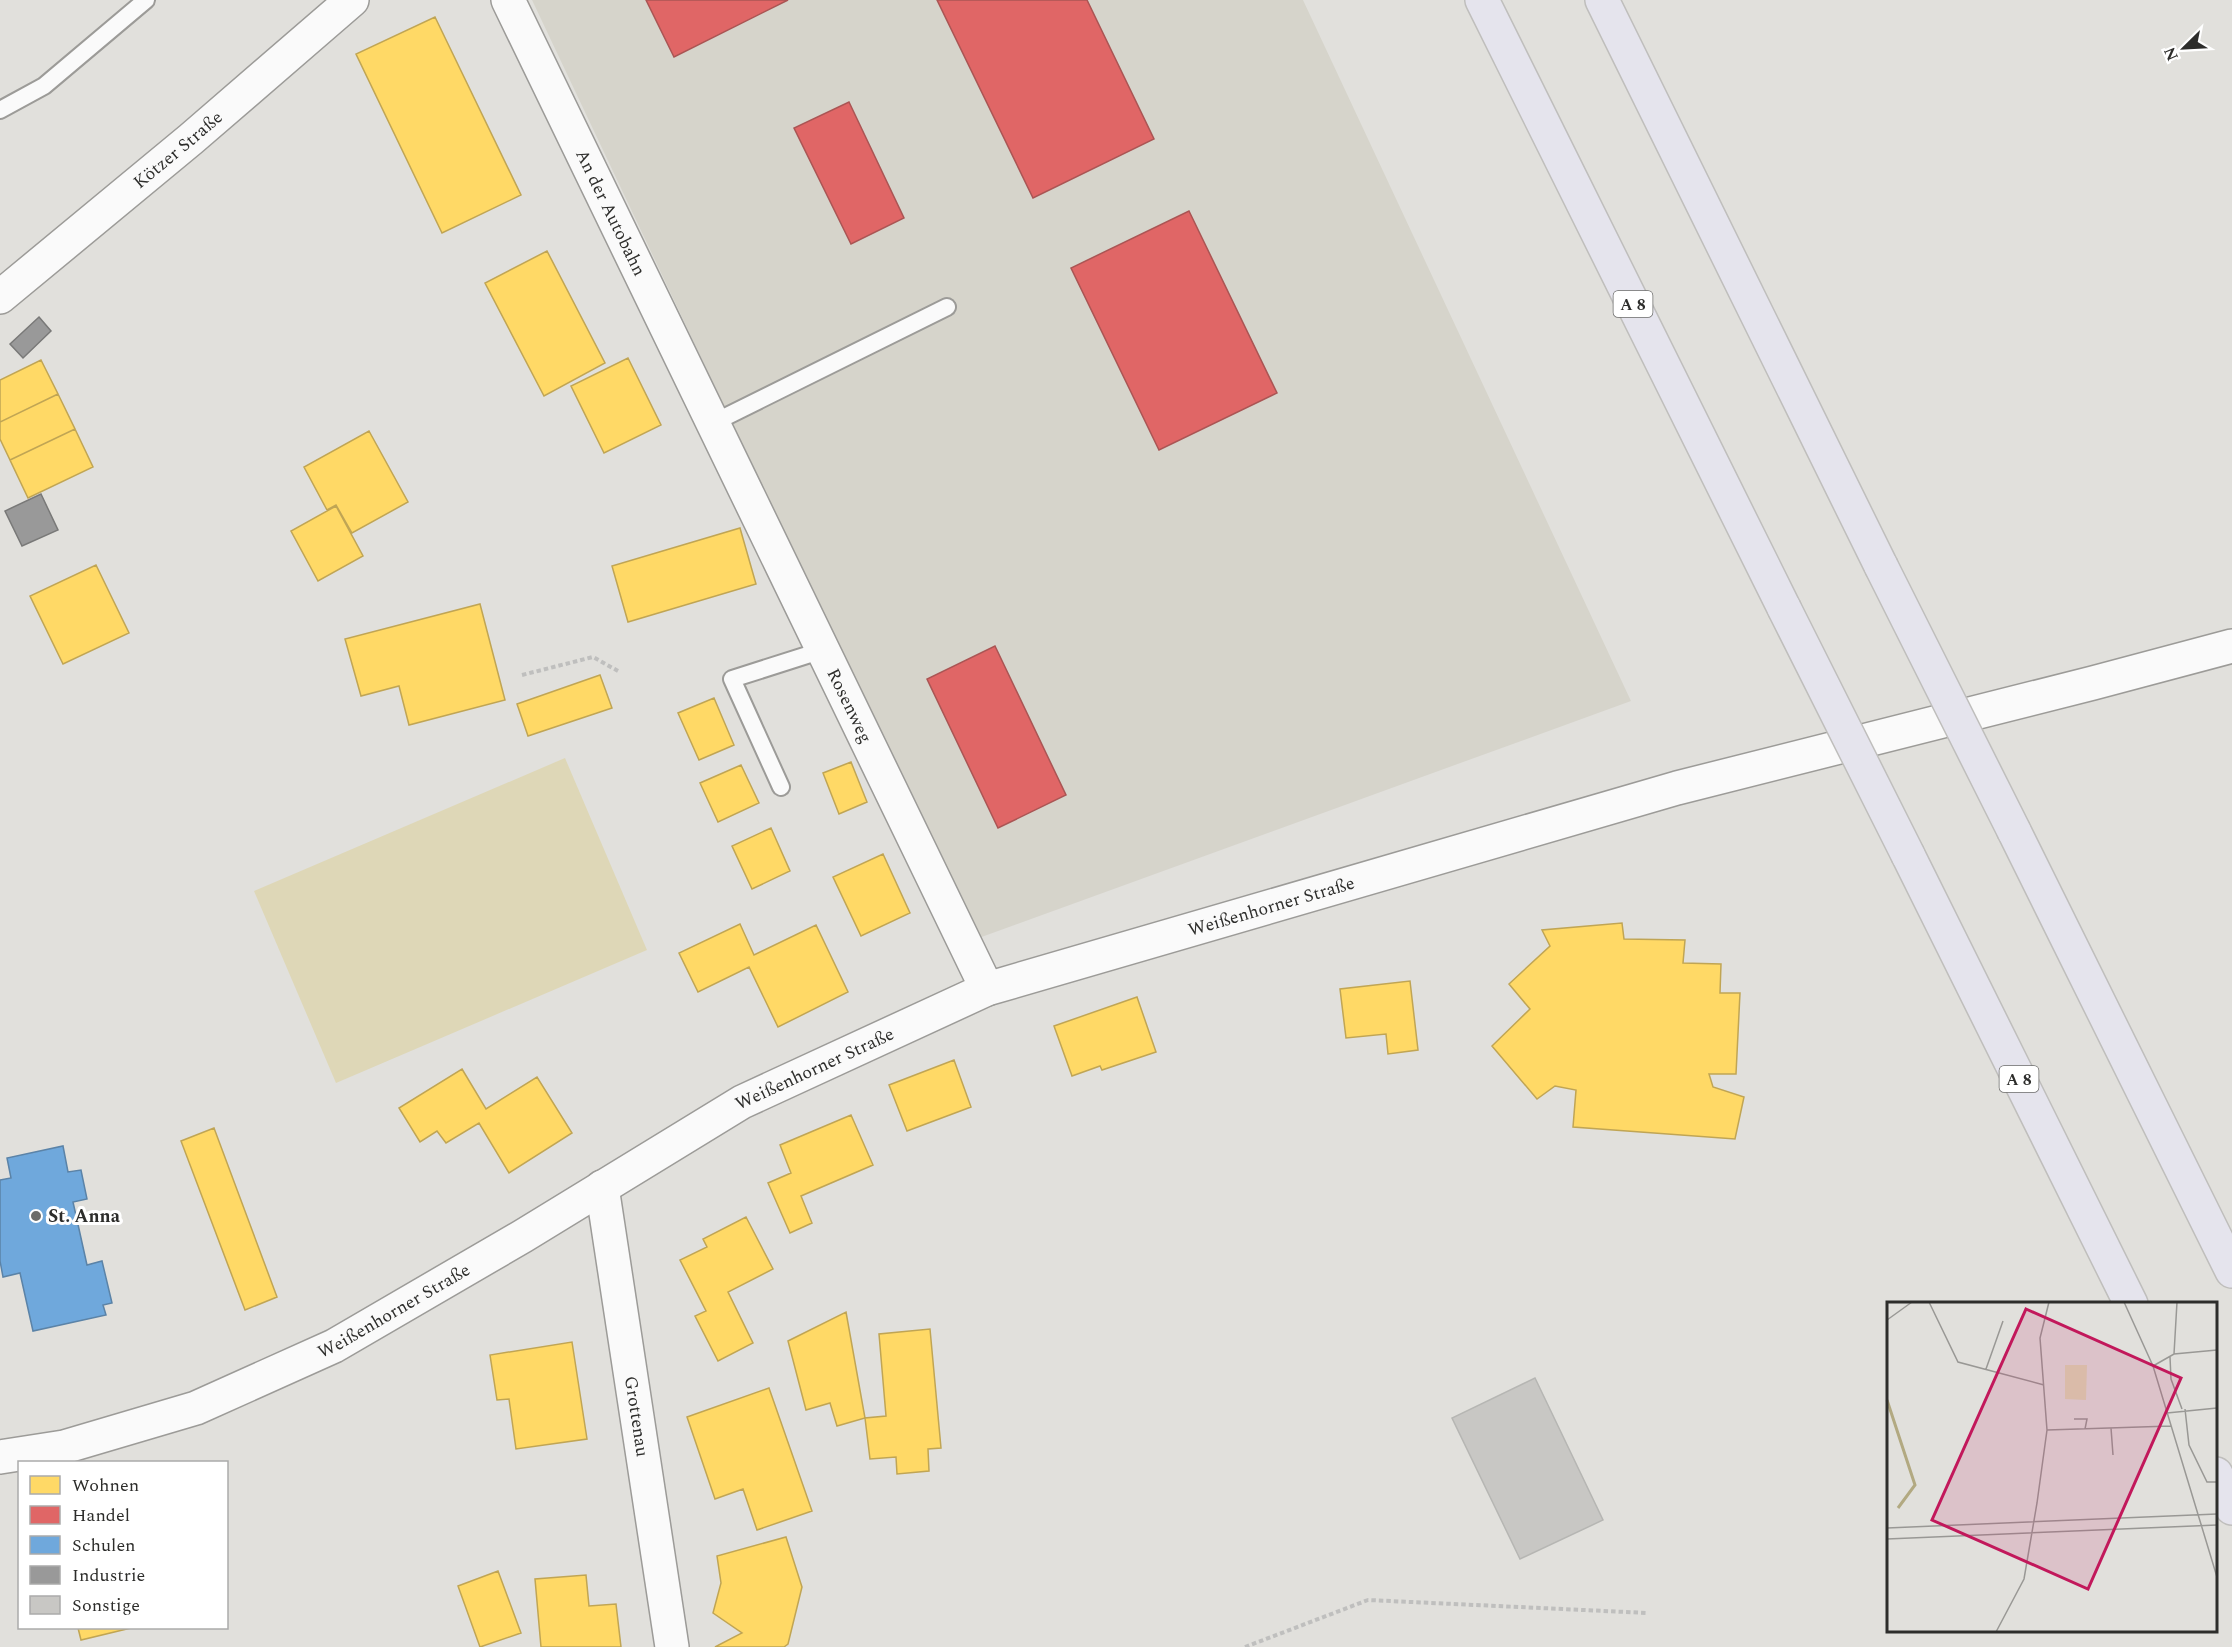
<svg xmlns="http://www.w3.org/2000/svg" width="2232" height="1647" font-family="Spectral,serif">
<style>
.built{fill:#d6d4cb}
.green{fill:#ded7b7}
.homes{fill:#ffd966;stroke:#c0a554;stroke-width:1.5}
.shops{fill:#e06666;stroke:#aa5554;stroke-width:1.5}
.schools{fill:#6fa8dc;stroke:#5b83a7;stroke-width:1.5}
.industry{fill:#999;stroke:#797978;stroke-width:1.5}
.building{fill:#c8c7c4;stroke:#b6b6b3;stroke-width:1.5}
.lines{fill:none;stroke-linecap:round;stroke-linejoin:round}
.service-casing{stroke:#9c9b98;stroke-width:20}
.minor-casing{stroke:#9c9b98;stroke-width:36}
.tertiary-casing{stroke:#9c9b98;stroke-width:36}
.secondary-casing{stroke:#9c9b98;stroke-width:36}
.motorway-casing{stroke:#bfbebc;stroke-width:36}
.path{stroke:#bfbfbe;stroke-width:4;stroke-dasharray:4.5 3;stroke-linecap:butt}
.service{stroke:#fafafa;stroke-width:16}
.minor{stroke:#fafafa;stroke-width:33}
.tertiary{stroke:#fafafa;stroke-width:33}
.secondary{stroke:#fafafa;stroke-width:33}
.motorway{stroke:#e5e4ed;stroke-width:33}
.motorway-bridge-casing{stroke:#bfbebc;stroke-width:36;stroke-linecap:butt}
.motorway-bridge{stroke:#e5e4ed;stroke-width:33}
.poi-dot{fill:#6c6c69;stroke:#fff;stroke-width:2}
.labels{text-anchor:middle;stroke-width:6;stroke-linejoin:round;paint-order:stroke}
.shield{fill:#fff;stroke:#6c6c6b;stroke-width:1.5}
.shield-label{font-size:16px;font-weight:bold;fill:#2d2d2b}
.street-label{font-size:18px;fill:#2d2d2b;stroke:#fff}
.poi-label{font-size:18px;font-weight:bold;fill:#2d2d2b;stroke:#fff;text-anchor:start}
.inset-river{fill:none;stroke:#b2a981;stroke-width:3}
.inset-road{fill:none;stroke:#999895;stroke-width:1.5}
.view{fill:#c2185b;fill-opacity:0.15;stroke:#c2185b;stroke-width:3}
.inset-edge{fill:none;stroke:#2d2d2b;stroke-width:3}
</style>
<rect width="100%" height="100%" fill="#e1e0dc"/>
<!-- built -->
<path class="built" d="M532 0H1303L1631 701 976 939Z"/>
<!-- green -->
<path class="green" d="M565 758 647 950 336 1083 254 891Z"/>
<!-- homes -->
<path class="homes" d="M435 17 521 195 442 233 356 54Z
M547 251 605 363 544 396 485 283Z
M628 358 661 425 604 453 571 386Z
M41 360 58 394 0 422V380Z
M58 394 75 429 10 460 0 439V422Z
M75 429 93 467 28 498 10 460Z
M369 431 408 502 352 533 336 505 327 510 304 467Z
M336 506 363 556 318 581 291 531Z
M740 528 756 584 628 622 612 566Z
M96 565 129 633 63 664 30 596Z
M480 604 505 700 409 725 399 686 361 696 345 639Z
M600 675 612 708 528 736 517 704Z
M714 698 734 745 699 760 678 713Z
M851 762 867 802 839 814 823 773Z
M741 765 759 803 718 822 700 783Z
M771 828 790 871 752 889 732 846Z
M883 854 910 913 861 936 833 877Z
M1622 923 1624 939 1685 940 1683 963 1721 964 1720 993H1740L1736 1074H1709L1713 1087 1744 1097 1735 1139 1573 1127 1576 1090 1555 1086 1537 1099 1492 1046 1530 1009 1509 984 1550 946 1542 930Z
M740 924 754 955 816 925 848 992 778 1027 749 967 698 992 679 953Z
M1410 981 1418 1050 1388 1054 1386 1034 1346 1038 1340 989Z
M1137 997 1156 1052 1102 1070 1100 1066 1072 1076 1054 1026Z
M954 1060 971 1107 907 1131 889 1085Z
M462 1069 486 1109 537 1077 572 1133 509 1173 479 1123 446 1143 437 1131 420 1142 399 1108Z
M851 1115 873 1165 801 1196 812 1223 790 1233 768 1183 791 1173 780 1145Z
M214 1128 277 1297 245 1310 181 1141Z
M746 1217 773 1269 728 1292 753 1343 718 1361 695 1316 706 1311 680 1260 707 1247 703 1239Z
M846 1312 865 1418 837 1426 830 1403 806 1410 788 1341Z
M930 1329 941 1448 928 1449 929 1471 897 1474 896 1457 870 1459 865 1418 886 1416 879 1334Z
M572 1342 587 1439 516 1449 509 1399 497 1400 490 1355Z
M769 1388 812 1511 757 1530 743 1489 715 1499 687 1417Z
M786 1537 802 1587 788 1644 784 1647H715L742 1633 713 1613 721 1583 717 1556Z
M498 1571 521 1633 480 1647 458 1586Z
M586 1575 589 1606 616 1604 621 1647H541L535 1579Z
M78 1628H131L81 1640Z"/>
<!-- shops -->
<path class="shops" d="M646 0H788L674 57Z
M937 0H1087L1154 139 1033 198Z
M849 102 904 218 851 244 794 128Z
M1189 211 1277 393 1159 450 1071 268Z
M995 646 1066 795 998 828 927 679Z"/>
<!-- schools -->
<path class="schools" d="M63 1146 68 1172 81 1170 87 1199 73 1202 87 1265 102 1261 112 1303 103 1305 106 1315 33 1331 20 1273 3 1277 0 1261V1180L11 1178 7 1158Z"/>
<!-- industry -->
<path class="industry" d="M39 317 51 331 23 358 10 344Z
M41 494 58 530 22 546 5 511Z"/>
<!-- building -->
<path class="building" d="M1535 1378 1603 1520 1520 1559 1452 1418Z"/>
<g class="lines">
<defs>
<path id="service" d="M0 110 44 86 146 0
M713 423 947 307
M781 787 732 679 823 650"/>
<g id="minor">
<path id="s1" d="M508 0 987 989"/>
<path id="s2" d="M602 1187 672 1647"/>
</g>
<g id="tertiary">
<path id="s3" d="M0 297 191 139 352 0"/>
</g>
<g id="secondary">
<path id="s4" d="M0 1457 64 1447 196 1408 334 1346 523 1236 742 1102 987 989 1677 788 2093 683 2232 646"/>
</g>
<path id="motorway" d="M1482 0 1784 608
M1602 0 1881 566
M2014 831 2232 1271
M1908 855 2131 1304
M2216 1474 2232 1508"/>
</defs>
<!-- service casing -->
<use href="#service" class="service-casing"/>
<!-- minor casing -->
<use href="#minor" class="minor-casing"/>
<!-- tertiary casing -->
<use href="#tertiary" class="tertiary-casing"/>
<!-- secondary casing -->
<use href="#secondary" class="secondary-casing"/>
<!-- motorway casing -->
<use href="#motorway" class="motorway-casing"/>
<!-- path -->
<path class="path" d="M522 675 593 657 618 671
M1245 1647 1368 1600 1648 1613"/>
<!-- service -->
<use href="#service" class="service"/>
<!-- minor -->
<use href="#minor" class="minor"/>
<!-- tertiary -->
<use href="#tertiary" class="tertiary"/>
<!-- secondary -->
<use href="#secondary" class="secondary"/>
<!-- motorway -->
<use href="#motorway" class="motorway"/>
<defs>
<path id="motorway-bridge" d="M1881 566 2014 831
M1784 608 1908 855"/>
</defs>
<!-- motorway-bridge casing -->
<use href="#motorway-bridge" class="motorway-bridge-casing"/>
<!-- motorway-bridge -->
<use href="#motorway-bridge" class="motorway-bridge"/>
</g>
<!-- markers -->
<circle class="poi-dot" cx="36" cy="1216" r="6"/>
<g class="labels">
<!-- shield labels -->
<g class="shield">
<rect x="1613.5" y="291" width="39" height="26" rx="4.5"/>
<rect x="1999.5" y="1066" width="39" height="26" rx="4.5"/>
</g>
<g class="shield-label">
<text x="1633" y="310">A 8</text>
<text x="2019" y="1085">A 8</text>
</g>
<!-- street labels -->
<g class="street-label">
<text dy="6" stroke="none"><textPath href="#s3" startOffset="231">Kötzer Straße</textPath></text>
<text dy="6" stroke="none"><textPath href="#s1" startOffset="236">An der Autobahn</textPath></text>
<text dy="6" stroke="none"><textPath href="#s1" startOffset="784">Rosenweg</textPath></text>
<text dy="6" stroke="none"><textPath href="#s4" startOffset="1395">Weißenhorner Straße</textPath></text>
<text dy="6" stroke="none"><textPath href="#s4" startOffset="909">Weißenhorner Straße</textPath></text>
<text dy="6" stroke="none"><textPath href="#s4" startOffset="423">Weißenhorner Straße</textPath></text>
<text dy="6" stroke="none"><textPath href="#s2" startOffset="232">Grottenau</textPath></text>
</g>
<!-- poi labels -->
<g class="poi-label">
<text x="48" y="1222">St. Anna</text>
</g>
</g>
<!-- overview -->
<g transform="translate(1887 1302)">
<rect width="330" height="330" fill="#e1e0dc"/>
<path d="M178 63H200L199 98 178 97Z" fill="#ded7b7"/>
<path class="inset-river" d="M0 98 28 183 11 206"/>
<path class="inset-road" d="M42 0 71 60 157 83M237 0 266 64 330 275M0 18 25 0M287 52 290 0M283 55 284 77 295 107M266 64 287 52 330 48M99 67 116 19M298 107 302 143 320 180H330M280 111 330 106M187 117H200L198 127M224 126 226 153M160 128 284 124M0 226 330 212M0 237 330 223M109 330 137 277 150 201 160 128 153 36 162 0"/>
<path class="view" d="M139 7 294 76 201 287 45 218Z"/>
<rect width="330" height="330" class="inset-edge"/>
</g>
<!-- legend -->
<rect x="18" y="1461" width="210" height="168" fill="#ffffff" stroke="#ababaa" stroke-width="1.5"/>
<rect x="30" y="1476" width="30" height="18" fill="#ffd966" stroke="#ababaa" stroke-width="1.5"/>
<text x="72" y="1491" font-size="18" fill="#2d2d2b">Wohnen</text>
<rect x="30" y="1506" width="30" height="18" fill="#e06666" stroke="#ababaa" stroke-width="1.5"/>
<text x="72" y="1521" font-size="18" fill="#2d2d2b">Handel</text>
<rect x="30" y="1536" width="30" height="18" fill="#6fa8dc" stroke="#ababaa" stroke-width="1.5"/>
<text x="72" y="1551" font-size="18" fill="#2d2d2b">Schulen</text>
<rect x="30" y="1566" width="30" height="18" fill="#999999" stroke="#ababaa" stroke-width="1.5"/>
<text x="72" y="1581" font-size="18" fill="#2d2d2b">Industrie</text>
<rect x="30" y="1596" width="30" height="18" fill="#c8c7c4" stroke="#ababaa" stroke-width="1.5"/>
<text x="72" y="1611" font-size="18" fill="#2d2d2b">Sonstige</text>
<!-- north arrow -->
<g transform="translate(2184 48) rotate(246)" stroke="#ffffff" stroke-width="4.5" paint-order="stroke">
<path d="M0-4.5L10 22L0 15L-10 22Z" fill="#2d2d2b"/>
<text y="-9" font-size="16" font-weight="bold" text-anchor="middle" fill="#2d2d2b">N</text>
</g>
</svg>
